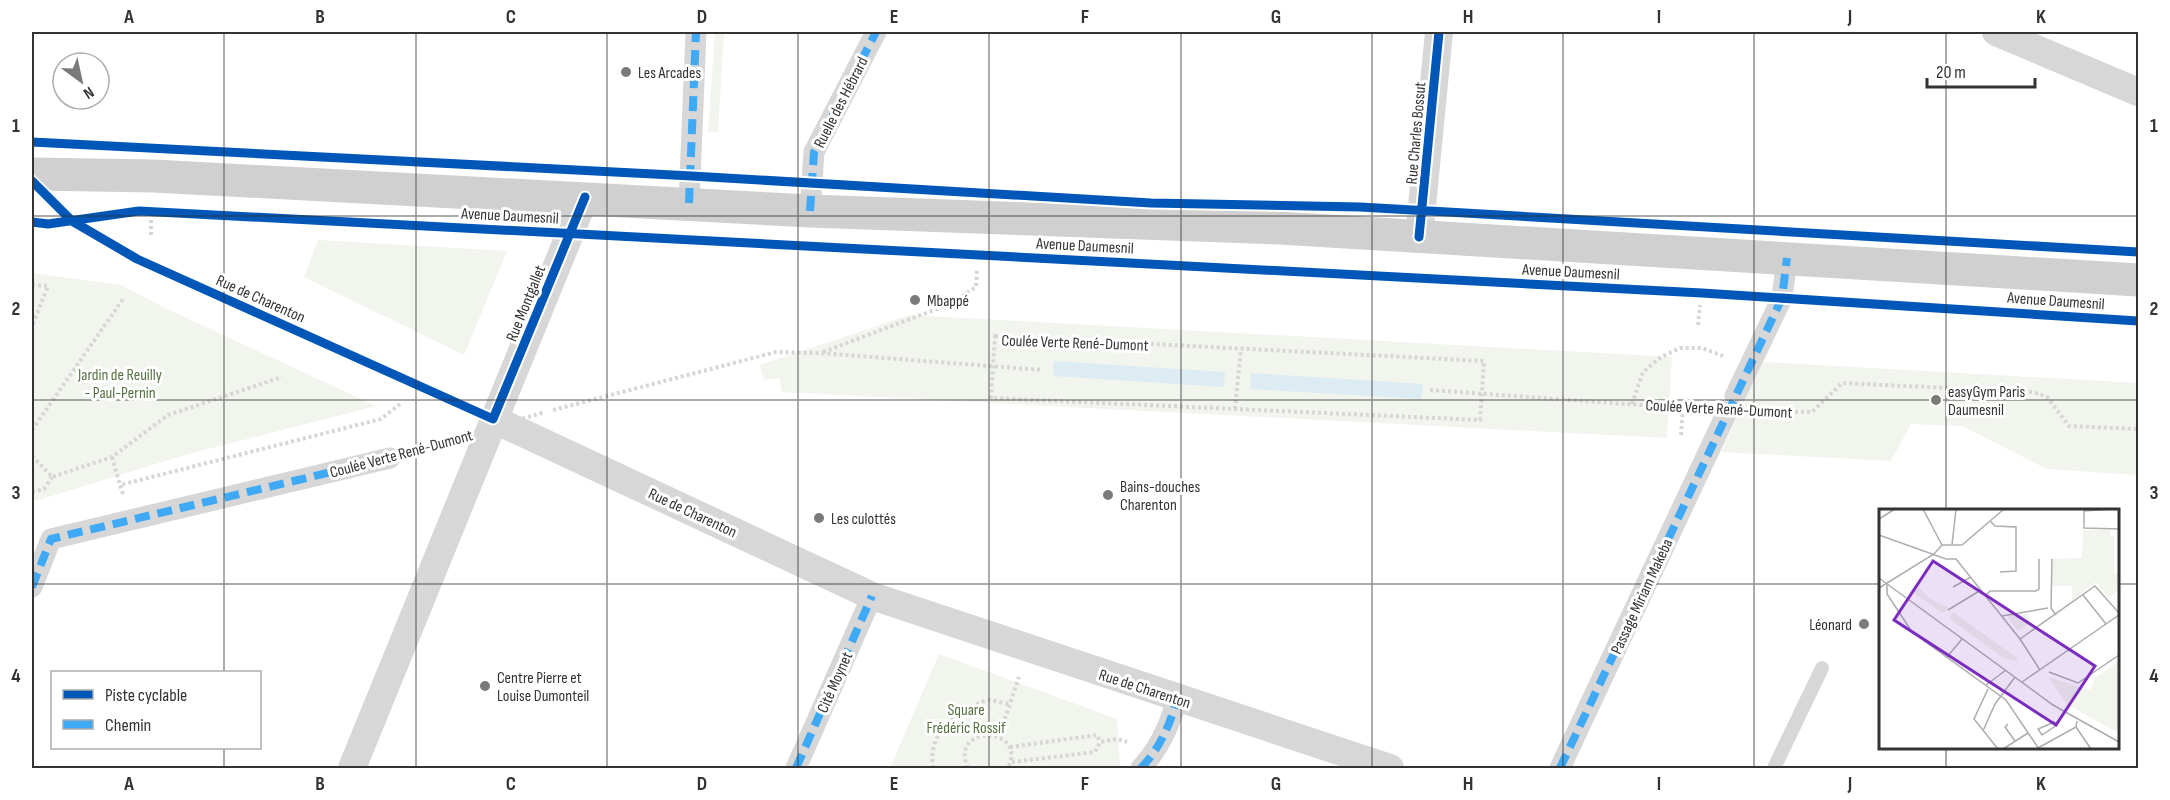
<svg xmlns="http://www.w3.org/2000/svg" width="2170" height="800" font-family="'Sofia Sans Condensed',sans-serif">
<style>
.green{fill:#f1f5ed}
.water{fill:#ddebf3}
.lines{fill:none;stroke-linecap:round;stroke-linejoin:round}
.pedestrian-tunnel{stroke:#d6d6d6;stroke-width:21;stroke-dasharray:21 10;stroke-linecap:butt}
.path{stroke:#d6d6d6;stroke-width:4;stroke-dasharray:3 3;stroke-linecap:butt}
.service{stroke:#d7d7d7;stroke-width:14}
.pedestrian{stroke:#d7d7d7;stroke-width:21}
.minor{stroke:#d7d7d7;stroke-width:28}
.secondary{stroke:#d0d0d0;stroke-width:33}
.path-bridge{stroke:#d6d6d6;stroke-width:4;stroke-dasharray:3 3;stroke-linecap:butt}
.quiet{stroke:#3fa9f5;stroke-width:8;stroke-dasharray:15 8;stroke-linecap:butt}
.cycleway-casing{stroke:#fff;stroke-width:13}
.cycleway{stroke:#0057b8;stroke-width:9}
.grid{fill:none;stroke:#333;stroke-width:1.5;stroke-opacity:0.55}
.poi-dot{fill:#7a7a7a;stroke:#fff;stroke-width:2}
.labels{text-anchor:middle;stroke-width:6;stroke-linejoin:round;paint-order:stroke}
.poi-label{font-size:16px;fill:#333;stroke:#fff;text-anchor:start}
.street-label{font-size:16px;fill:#333;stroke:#fff}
.park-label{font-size:16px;fill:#56703f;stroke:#fff}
.inset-road{fill:none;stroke:#adadad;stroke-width:1.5}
.view{fill:#7b2cbf;fill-opacity:0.15;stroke:#7b2cbf;stroke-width:3}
.inset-edge{fill:none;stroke:#333;stroke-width:3}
.neatline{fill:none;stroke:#333;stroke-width:2}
.grid-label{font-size:20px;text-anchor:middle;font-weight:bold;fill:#333}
</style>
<rect width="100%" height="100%" fill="#fff"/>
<!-- green -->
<path class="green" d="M715 32H724L718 132H708Z
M318 240 507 251 464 355 304 277Z
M32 273 121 285 163 307 376 406 188 454 32 502Z
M910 315 1672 357 1667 438 782 392 779 378 764 380 760 365Z
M1763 362 2138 383V475L2047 469 1962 426 1911 424 1891 461 1721 452Z
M939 654 1117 719 1120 765 1115 768H890Z"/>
<!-- water -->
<path class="water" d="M1054 361 1225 372 1224 387 1053 376Z
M1251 373 1423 384 1421 399 1250 389Z"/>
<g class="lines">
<!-- pedestrian-tunnel -->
<path class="pedestrian-tunnel" d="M1722 423 1735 396"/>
<!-- path -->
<path class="path" d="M151 235V214
M32 285 48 286 32 326
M1698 325 1700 305
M995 336 1484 361 1480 420 991 398Z
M823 352 950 304 976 287 977 268
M1430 390 1669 407
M1632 404 1643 372 1661 357 1680 348H1702L1723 356
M1235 409 1241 349
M553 410 776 352 819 353 1043 370
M1759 411 1812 412 1842 383 2033 392 2047 397 2069 426 2138 429
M32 430 123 299
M1681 435 1683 407
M32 456 52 477 112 457 168 415 282 377
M112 457 120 485
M32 492 44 489 52 477
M123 494 120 485 381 419 400 404
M999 736 1019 677
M1010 747 1097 735 1100 742
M1012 762 1095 752 1100 742 1118 739 1127 742
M933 768C928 739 949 712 977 704 981 702 986 700 990 700 996 701 1003 703 1009 704
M968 768C948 723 1029 726 1008 768"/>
<!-- service -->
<path class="service" d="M1774 768 1822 668"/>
<!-- pedestrian -->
<path class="pedestrian" d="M689 203 696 32
M810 211 814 152 876 32
M1735 396 1782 298 1787 258
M32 587 51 539 390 458
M796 768 872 596
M1141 768C1160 748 1170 725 1177 699
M1560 768 1722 423"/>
<!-- minor -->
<path class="minor" d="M1996 32 2138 92
M1419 237 1439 32
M493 419 872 596 1390 768
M352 768 585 197"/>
<!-- secondary -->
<path class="secondary" d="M32 174 154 176 810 211 1280 228 2138 280"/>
<!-- path-bridge -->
<path class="path-bridge" d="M1669 407 1741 410
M390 458 545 412"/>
<!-- quiet -->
<path class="quiet" d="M689 203 696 32
M810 211 814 152 876 32
M32 587 51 539 390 458
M796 768 872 596
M1141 768C1160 748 1170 725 1177 699
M1560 768 1782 298 1787 258"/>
<defs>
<path id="cycleway" d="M32 142 692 176 1151 203 1360 207 2138 252
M32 181 72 221 137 259 493 419 585 197
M32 222 48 224 139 211 1702 293 2138 321
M1419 237 1439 32"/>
</defs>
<!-- cycleway casing -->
<use href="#cycleway" class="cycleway-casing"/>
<!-- cycleway -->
<use href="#cycleway" class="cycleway"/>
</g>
<!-- grid -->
<path class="grid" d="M224 32V672M416 32V768M607 32V768M798 32V768M989 32V768M1181 32V768M1372 32V768M1563 32V768M1754 32V768M1946 32V511M32 216H2138M32 400H2138M32 584H1880M2118 584H2138M224 748V768M1946 748V768"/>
<!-- markers -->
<g class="poi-dot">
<circle cx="626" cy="72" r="6"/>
<circle cx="915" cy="300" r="6"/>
<circle cx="1936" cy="400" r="6"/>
<circle cx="1108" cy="495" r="6"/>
<circle cx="819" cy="518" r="6"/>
<circle cx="1864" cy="624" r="6"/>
<circle cx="485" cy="686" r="6"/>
</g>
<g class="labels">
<!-- poi labels -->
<g class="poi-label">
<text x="638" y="78">Les Arcades</text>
<text x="927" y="306">Mbappé</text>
<text x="1948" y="397">easyGym Paris<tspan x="1948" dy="18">Daumesnil</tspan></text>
<text x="1120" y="492">Bains-douches<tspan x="1120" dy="18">Charenton</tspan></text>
<text x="831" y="524">Les culottés</text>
<text x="1852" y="630" text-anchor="end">Léonard</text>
<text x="497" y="683">Centre Pierre et<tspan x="497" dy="18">Louise Dumonteil</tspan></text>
</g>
<!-- street labels -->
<g class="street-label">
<text transform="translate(840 102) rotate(-63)" y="6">Ruelle des Hébrard</text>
<text transform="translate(1415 133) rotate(-85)" y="6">Rue Charles Bossut</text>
<text transform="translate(510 215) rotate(3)" y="6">Avenue Daumesnil</text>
<text transform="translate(1085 245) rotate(3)" y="6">Avenue Daumesnil</text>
<text transform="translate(1571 271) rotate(3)" y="6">Avenue Daumesnil</text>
<text transform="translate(261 298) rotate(24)" y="6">Rue de Charenton</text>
<text transform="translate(2056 300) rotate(4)" y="6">Avenue Daumesnil</text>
<text transform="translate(525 303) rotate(-68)" y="6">Rue Montgallet</text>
<text transform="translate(1075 342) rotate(2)" y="6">Coulée Verte René-Dumont</text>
<text transform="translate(1719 408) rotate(3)" y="6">Coulée Verte René-Dumont</text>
<text transform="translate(401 453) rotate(-15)" y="6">Coulée Verte René-Dumont</text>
<text transform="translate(693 512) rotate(25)" y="6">Rue de Charenton</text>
<text transform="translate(1641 596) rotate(-65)" y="6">Passage Miriam Makeba</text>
<text transform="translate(834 682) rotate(-66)" y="6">Cité Moynet</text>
<text transform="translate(1145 688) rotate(18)" y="6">Rue de Charenton</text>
</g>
<!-- park labels -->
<g class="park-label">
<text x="120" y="380">Jardin de Reuilly<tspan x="120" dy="18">- Paul-Pernin</tspan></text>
<text x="966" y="715">Square<tspan x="966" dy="18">Frédéric Rossif</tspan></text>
</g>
</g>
<!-- overview -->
<g transform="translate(1879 509)">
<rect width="240" height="240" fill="#fff"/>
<path d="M204 21H231V27H235V64H240V80L230 89 217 73 193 92V77H173L174 50 203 49ZM36 74 51 90 71 99 63 104 31 81ZM74 103 138 149V152L124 149 70 109ZM131 105H150V115L139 122 129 109ZM240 152V216L237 223 188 195 169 168 211 181 216 169Z" fill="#f1f5ed"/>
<path class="inset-road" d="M44 0 63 36M205 0V19L240 20M205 2 234 0M0 10 16 0M111 12 116 17 137 18V62L121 63M0 26 67 50H77L141 130 161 161M73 36 77 0M173 50 172 99 177 106M0 69 174 196 240 233M8 76V85L33 123 127 191 160 240M74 78 92 68M0 79 55 45 63 36H83L125 0M107 86 111 82H157L160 80V50M204 86 227 115M69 101 102 81M123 107 169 99M141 130 216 77 240 104M68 148 83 130M170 163 199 174 240 146M143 173 240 106M107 176 127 161M109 180 95 210 119 240M198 212 197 218 212 240M175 213 178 216 163 226 159 220ZM129 215 126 218 136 232M104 222 116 195 136 168M159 239 197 218M124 240 149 224"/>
<path class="view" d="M54 52 216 157 177 216 15 111Z"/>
<rect width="240" height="240" class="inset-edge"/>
</g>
<!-- border -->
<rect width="2170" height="800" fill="none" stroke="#ffffff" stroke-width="66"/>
<!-- legend -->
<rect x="51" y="671" width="210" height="78" fill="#ffffff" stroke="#adadad" stroke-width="1.5"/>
<rect x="63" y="690" width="30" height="9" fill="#0057b8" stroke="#adadad" stroke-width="1.5"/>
<text x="105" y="701" font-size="18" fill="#333333">Piste cyclable</text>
<rect x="63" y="720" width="30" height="9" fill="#3fa9f5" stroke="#adadad" stroke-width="1.5"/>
<text x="105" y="731" font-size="18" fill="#333333">Chemin</text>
<!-- north arrow -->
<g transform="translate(81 81) rotate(147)"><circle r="28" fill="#ffffff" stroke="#adadad" stroke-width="1.5"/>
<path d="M0-4.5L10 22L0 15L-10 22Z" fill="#7a7a7a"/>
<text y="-9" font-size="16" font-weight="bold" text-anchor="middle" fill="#333333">N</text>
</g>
<!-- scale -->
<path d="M1927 78v9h108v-9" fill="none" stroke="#333333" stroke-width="3"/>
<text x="1936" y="78" font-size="18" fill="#333333" stroke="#ffffff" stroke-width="4.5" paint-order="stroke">20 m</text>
<rect x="33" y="33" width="2104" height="734" class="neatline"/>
<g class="grid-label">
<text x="129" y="23">A</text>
<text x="320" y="23">B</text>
<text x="511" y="23">C</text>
<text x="702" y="23">D</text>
<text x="894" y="23">E</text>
<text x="1085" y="23">F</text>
<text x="1276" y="23">G</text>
<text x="1468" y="23">H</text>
<text x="1659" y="23">I</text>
<text x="1850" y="23">J</text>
<text x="2041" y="23">K</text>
<text x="16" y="132">1</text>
<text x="2154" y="132">1</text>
<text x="16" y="315">2</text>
<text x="2154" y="315">2</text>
<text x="16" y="499">3</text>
<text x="2154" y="499">3</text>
<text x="16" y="682">4</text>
<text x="2154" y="682">4</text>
<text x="129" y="790">A</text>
<text x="320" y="790">B</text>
<text x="511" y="790">C</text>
<text x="702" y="790">D</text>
<text x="894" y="790">E</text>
<text x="1085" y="790">F</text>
<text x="1276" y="790">G</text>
<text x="1468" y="790">H</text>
<text x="1659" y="790">I</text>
<text x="1850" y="790">J</text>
<text x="2041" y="790">K</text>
</g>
</svg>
